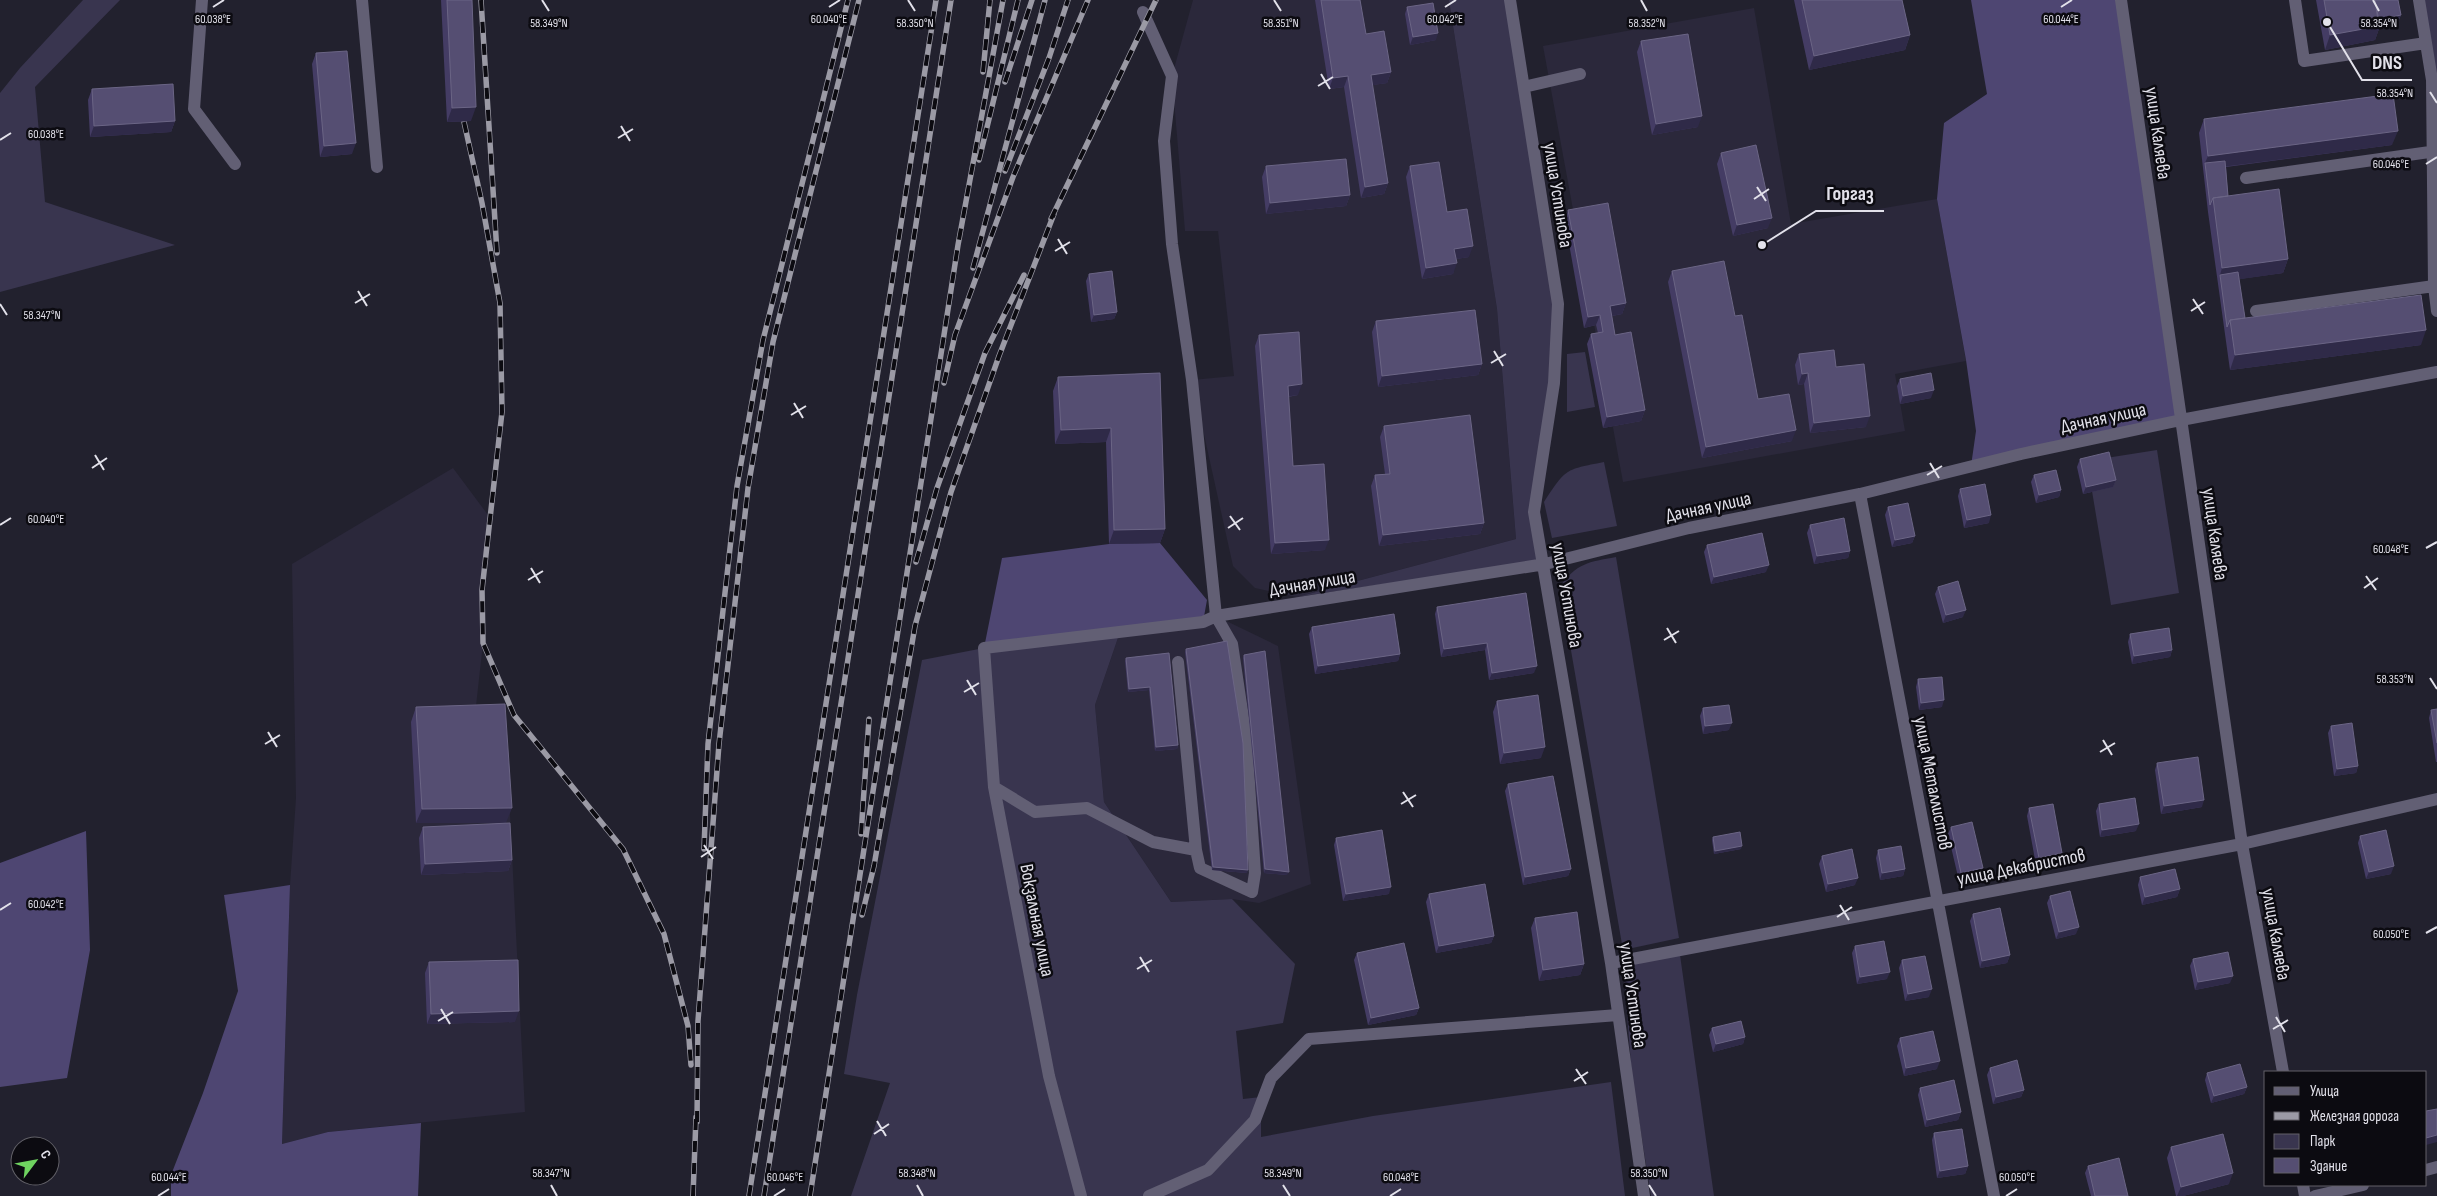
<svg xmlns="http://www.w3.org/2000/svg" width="2437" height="1196" font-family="'Sofia Sans Condensed',sans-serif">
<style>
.built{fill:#2b283b}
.green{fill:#39354f}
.forest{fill:#4e4672}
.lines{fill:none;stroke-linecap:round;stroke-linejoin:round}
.minor{stroke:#625f74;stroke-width:12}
.rail-casing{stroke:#9b9aa5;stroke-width:5.5}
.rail{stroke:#0c0b11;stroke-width:4;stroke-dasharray:11;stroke-linecap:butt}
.wall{fill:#443c64}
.shaded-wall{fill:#2f2a48}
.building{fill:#554e72;stroke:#6b6585}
.ticks{fill:none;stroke:#e2e1ea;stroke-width:2}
.labels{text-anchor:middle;stroke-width:5;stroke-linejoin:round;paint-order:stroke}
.street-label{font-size:19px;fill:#e2e1ea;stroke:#0c0b11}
.ticks-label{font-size:12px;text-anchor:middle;fill:#e2e1ea;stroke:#0c0b11;stroke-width:5;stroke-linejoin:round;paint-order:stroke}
.leader{fill:none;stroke:#e2e1ea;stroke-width:2}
.callout-dot{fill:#e2e1ea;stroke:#0c0b11;stroke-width:2}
.callout-label{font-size:20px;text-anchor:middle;font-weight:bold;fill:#e2e1ea;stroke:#0c0b11;stroke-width:5;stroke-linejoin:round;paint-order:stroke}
</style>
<rect width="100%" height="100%" fill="#22212e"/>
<!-- built -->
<path class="built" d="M1193 0H1449L1497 309 1516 539 1297 597 1255 588 1233 566 1192 380 1234 376 1218 231H1185L1172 76Z
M1754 8 1791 224 1937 199 1966 361 1895 374 1905 431 1623 482 1543 46Z
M453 468 491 519 482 590 483 643 475 715H505L525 1112 328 1132 282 1144 290 885 296 798 292 564Z
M1216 616 1278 646 1311 884 1259 903 1232 899 1171 902 1104 802 1095 705 1120 632Z"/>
<!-- green -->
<path class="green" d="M83 0H120L35 87 45 202 175 245 0 292V93L20 68Z
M1449 0H1510L1558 304 1534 512 1540 561 1297 597 1516 539 1497 309Z
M2419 0H2437V80Z
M1585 352 1595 407 1567 412V354Z
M2157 450 2179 593 2111 605 2087 461Z
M1604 462 1617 526 1552 538 1544 502C1567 468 1564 470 1604 462Z
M1616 557 1679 938 1623 950 1560 587C1576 563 1589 562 1616 557Z
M1120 632 1095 705 1104 802 1171 902 1232 899 1295 964 1283 1023 1236 1031 1243 1099 1261 1097V1137L1373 1116 1611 1082 1625 1196H851L890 1083 844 1074 857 995 922 660 984 648Z
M1680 955 1714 1196H1651L1632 1076 1623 965Z"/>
<!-- forest -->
<path class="forest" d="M1971 0H2121L2181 420 1971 466 1976 431 1966 360 1937 199 1944 123 1987 94Z
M1160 543 1207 600 1203 622 984 648 1002 558 1109 544Z
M86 831 90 950 67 1078 0 1087V863Z
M290 885 282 1144 328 1132 421 1123 418 1196H171V1175L203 1093 238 991 224 895Z"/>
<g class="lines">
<!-- minor -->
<path class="minor" d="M202 0 194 109 235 164
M362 0 377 167
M1510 0 1558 304 1554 383 1534 512 1611 963 1644 1196
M2121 0 2242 844 2283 1072
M2295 0 2304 61 2426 43
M2419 0 2432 80H2437
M2432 80 2434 286 2437 311
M1524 87 1580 74
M2246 178 2437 151
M2256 311 2434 286
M1860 494 1994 1196
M1178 662 1196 850
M994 787 1035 812 1087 808 1153 842 1196 850 1200 868 1252 892 1255 873 1246 738 1232 644 1216 616 1192 380 1172 244 1164 141 1172 76 1143 12
M1611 963 2242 844 2437 799
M2426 1170 2437 1167
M2303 1185 2305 1196
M1081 1196 1049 1076 994 787 984 648 1203 622 1216 616 1545 564 1689 528 1860 494 2021 454 2181 420 2437 372
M1149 1196 1208 1170 1255 1120 1271 1078 1309 1039 1618 1015
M2315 1196 2363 1185"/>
<defs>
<path id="rail" d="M481 0 497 253
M983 72 990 0
M1005 82 1032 0
M464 122 482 203 500 303 502 412 482 590 483 643 514 715 623 849 664 934 688 1026 691 1065
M979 160 1018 0
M1005 171 1049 58 1068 0
M1051 219 1156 0
M973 268 1045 0
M944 383 955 335 1013 177 1088 0
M916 562 937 488 985 353 1024 275
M861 834 869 719
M704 849 708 744 737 486 763 340 848 0
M862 915 874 866 915 626 951 492 999 356 1054 214
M697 1122 698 1021 719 744 748 488 773 342 859 0
M693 1196 696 1117
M749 1196 936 0
M764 1196 951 0
M810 1196 958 245 1003 0"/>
</defs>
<!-- rail casing -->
<use href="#rail" class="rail-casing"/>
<!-- rail -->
<use href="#rail" class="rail"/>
</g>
<!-- wall -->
<path class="wall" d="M441 0H472L471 121 447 122Z
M1315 0H1360L1366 34 1391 72 1387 83 1372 85 1388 183 1384 194 1361 198 1344 87 1329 89Z
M1794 0H1902L1910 35 1905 50 1809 70Z
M2316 0H2398L2401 15 2398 22 2380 26 2375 40 2325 50Z
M1407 7 1436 40 1410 45 1405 14Z
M1641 41 1698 127 1652 135 1637 52Z
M316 53 352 154 320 157 312 64Z
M92 89 175 121 171 132 90 137 88 100Z
M2204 119 2392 145 2226 167 2228 196 2288 259 2283 273 2239 279 2245 318 2421 345 2230 370 2208 212 2199 133Z
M1721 153 1768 228 1733 236 1717 164Z
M1266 166 1350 195 1346 206 1266 214 1262 177Z
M1410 166 1447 212 1469 257 1456 259 1453 274 1422 279 1406 177Z
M1568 210 1626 303 1622 314 1612 316 1615 335 1645 410 1641 421 1603 428 1587 344 1591 334 1598 333 1596 325 1584 328 1565 221Z
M1672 271 1735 316 1758 399 1792 441 1702 458 1668 282Z
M1089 274 1117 312 1114 319 1091 322 1086 281Z
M1376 321 1482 364 1478 375 1378 387 1372 332Z
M1259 335 1298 395 1288 397 1293 466 1325 550 1271 554 1255 346Z
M1799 354 1836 367 1866 427 1810 433 1804 384 1798 385 1795 365Z
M1160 373 1165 529 1160 543 1109 544 1106 442 1055 444 1053 391 1058 377Z
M1900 379 1931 398 1900 404 1897 386Z
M1384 426 1484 523 1480 534 1379 546 1371 486 1375 475 1385 474 1380 437Z
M2080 459 2116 480 2113 487 2083 494 2077 467Z
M2034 475 2061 490 2059 497 2036 503 2031 482Z
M1960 489 1989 523 1964 528 1958 496Z
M1888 507 1915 536 1912 543 1892 547 1885 515Z
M1810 525 1850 551 1848 558 1814 564 1807 533Z
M1707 545 1766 572 1711 584 1704 552Z
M1938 587 1963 617 1943 623 1935 594Z
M1437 607 1534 673 1489 680 1485 650 1441 657 1435 614Z
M1312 627 1400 654 1398 661 1315 674 1309 634Z
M2130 634 2172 650 2170 657 2132 664 2128 642Z
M1186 649 1247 873 1212 870 1185 652Z
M1169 653 1178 745 1177 749 1155 751 1149 690 1128 692 1125 661 1126 658Z
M1244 655 1287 875 1264 873 1243 658Z
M1918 679 1942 707 1919 710 1916 687Z
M1497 701 1541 758 1500 764 1493 712Z
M416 707 506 823H416L411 722Z
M1703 708 1729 730 1703 734 1700 716Z
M2437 709V762H2436L2429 718 2431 710Z
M2331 726 2358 766 2356 773 2334 776 2328 733Z
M2157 763 2202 807 2161 814 2155 770Z
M1508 784 1571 869 1568 876 1523 885 1505 791Z
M2099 804 2136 831 2100 837 2096 811Z
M2029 808 2060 860 2036 865 2027 816Z
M423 827 512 860 508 871 421 875 419 838Z
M1951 827 1980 876 1959 881 1948 834Z
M2360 836 2391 874 2366 879 2358 843Z
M1713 837 1741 849 1714 854 1712 840Z
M1336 838 1389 894 1343 901 1334 845Z
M1878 850 1905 869 1903 876 1880 880 1876 858Z
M1822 856 1855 885 1826 892 1819 864Z
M2140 877 2180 889 2177 897 2142 905 2138 885Z
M1429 894 1494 936 1491 943 1436 953 1426 902Z
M2050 896 2076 934 2056 939 2047 903Z
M1973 914 2010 955 2007 963 1980 968 1970 921Z
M1535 918 1584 964 1580 975 1539 981 1531 928Z
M1855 946 1887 979 1857 984 1852 953Z
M1357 953 1419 1008 1416 1015 1368 1025 1354 960Z
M2193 959 2230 983 2195 990 2190 966Z
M1902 960 1929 997 1905 1001 1899 968Z
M429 962 515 1022 427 1024 425 973Z
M1712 1028 1745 1037 1743 1044 1713 1052 1709 1035Z
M1900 1038 1937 1069 1904 1076 1897 1046Z
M1990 1068 2024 1090 2021 1097 1993 1104 1987 1075Z
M2207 1073 2247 1087 2244 1094 2211 1103 2205 1080Z
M1920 1088 1961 1112 1958 1120 1925 1127 1918 1095Z
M1934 1133 1968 1166 1965 1174 1937 1178 1932 1140Z
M2171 1147 2229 1184 2183 1196H2176L2167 1158Z
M2088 1166 2128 1196H2091L2085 1173Z"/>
<!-- shaded-wall -->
<path class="shaded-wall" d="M2401 15 2398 22 2377 27 2380 26 2375 40 2325 50 2330 35 2375 20Z
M1438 33 1436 40 1410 45 1413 37Z
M1910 35 1905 50 1809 70 1814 56Z
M1391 72 1387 83 1367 86 1371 75Z
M1348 76 1344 87 1329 89 1333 78Z
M476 107 471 121 447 122 452 108Z
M1702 116 1698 127 1652 135 1656 124Z
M175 121 171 132 90 137 94 126Z
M2398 131 2392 145 2206 169 2205 163 2208 156Z
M356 143 352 154 320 157 324 146Z
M1388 183 1384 194 1361 198 1365 187Z
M1350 195 1346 206 1266 214 1270 203Z
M1772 218 1768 228 1733 236 1737 225Z
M1473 246 1469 257 1450 260 1454 249Z
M2288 259 2283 273 2221 282 2220 275 2222 268Z
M1457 263 1453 274 1422 279 1426 268Z
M1626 303 1622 314 1606 317 1610 306Z
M1117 312 1114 319 1091 322 1094 315Z
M1600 315 1596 325 1584 328 1588 317Z
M2426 330 2421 345 2230 370 2235 355Z
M1482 364 1478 375 1378 387 1382 376Z
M1808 373 1804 384 1798 385 1802 374Z
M1302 384 1298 395 1284 397 1288 386Z
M1934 390 1931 398 1900 404 1903 396Z
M1645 410 1641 421 1603 428 1607 417Z
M1870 416 1866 427 1810 433 1814 423Z
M1111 428 1106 442 1055 444 1061 430Z
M1796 430 1792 441 1702 458 1706 447Z
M2116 480 2113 487 2083 494 2086 487Z
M2061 490 2059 497 2036 503 2039 495Z
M1991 515 1989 523 1964 528 1967 520Z
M1484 523 1480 534 1379 546 1383 535Z
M1165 529 1160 543 1109 544 1114 530Z
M1915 536 1912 543 1892 547 1895 540Z
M1329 540 1325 550 1271 554 1275 543Z
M1850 551 1848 558 1814 564 1817 556Z
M1769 565 1766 572 1711 584 1714 577Z
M1966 610 1963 617 1943 623 1946 615Z
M1487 643 1485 650 1441 657 1444 649Z
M2172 650 2170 657 2132 664 2134 656Z
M1400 654 1398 661 1315 674 1318 666Z
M1537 666 1534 673 1489 680 1492 673Z
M1150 687 1149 690 1128 692 1129 689Z
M1944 700 1942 707 1919 710 1921 703Z
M1732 723 1729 730 1703 734 1705 726Z
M1178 745 1177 749 1155 751 1156 747Z
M1545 747 1541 758 1500 764 1504 753Z
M2358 766 2356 773 2334 776 2337 769Z
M2204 800 2202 807 2161 814 2164 806Z
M512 808 506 823H416L422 809Z
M2139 824 2136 831 2100 837 2102 830Z
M1742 846 1741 849 1714 854 1715 851Z
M2062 853 2060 860 2036 865 2039 858Z
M512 860 508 871 421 875 425 864Z
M2394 866 2391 874 2366 879 2369 872Z
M1213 867 1248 870 1247 873 1212 870Z
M1983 868 1980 876 1959 881 1961 873Z
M1265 869 1289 872 1287 875 1264 873Z
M1571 869 1568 876 1523 885 1525 877Z
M1905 869 1903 876 1880 880 1882 873Z
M1858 878 1855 885 1826 892 1828 884Z
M1391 887 1389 894 1343 901 1346 894Z
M2180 889 2177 897 2142 905 2145 897Z
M2079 927 2076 934 2056 939 2059 932Z
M1494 936 1491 943 1436 953 1439 946Z
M2010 955 2007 963 1980 968 1982 961Z
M1584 964 1580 975 1539 981 1543 970Z
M1890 972 1887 979 1857 984 1860 977Z
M2233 976 2230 983 2195 990 2198 982Z
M1932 989 1929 997 1905 1001 1908 994Z
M1419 1008 1416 1015 1368 1025 1371 1018Z
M519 1011 515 1022 427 1024 431 1014Z
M1745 1037 1743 1044 1713 1052 1716 1044Z
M1940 1061 1937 1069 1904 1076 1906 1068Z
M2247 1087 2244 1094 2211 1103 2214 1096Z
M2024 1090 2021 1097 1993 1104 1996 1097Z
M1961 1112 1958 1120 1925 1127 1927 1120Z
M2437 1135V1142L2426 1145V1138Z
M1968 1166 1965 1174 1937 1178 1940 1171Z
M2233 1173 2229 1184 2183 1196H2177L2181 1187Z"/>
<!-- building -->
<path class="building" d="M447 0H472L476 107 452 108Z
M1321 0H1360L1366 34 1384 31 1391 72 1371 75 1388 183 1365 187 1348 76 1333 78Z
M1802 0H1902L1910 35 1814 56Z
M2324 0H2375L2380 26 2330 35Z
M2375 0H2398L2401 15 2378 20Z
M1433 3 1438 33 1413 37 1407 7Z
M1688 34 1702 116 1656 124 1641 41Z
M347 51 356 143 324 146 316 53Z
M173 84 175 121 94 126 92 89Z
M2393 94 2398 131 2208 156 2204 119Z
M1756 145 1772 218 1737 225 1721 153Z
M1346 159 1350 195 1270 203 1266 166Z
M2225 161 2228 196 2213 198 2210 205 2205 163Z
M1439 162 1447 212 1467 209 1473 246 1454 249 1457 263 1426 268 1410 166Z
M2279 189 2288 259 2222 268 2213 198Z
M1608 203 1626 303 1610 306 1615 335 1631 332 1645 410 1607 417 1591 334 1603 332 1600 315 1588 317 1568 210Z
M1724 261 1735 316 1742 315 1758 399 1789 394 1796 430 1706 447 1672 271Z
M1112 271 1117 312 1094 315 1089 274Z
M2238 272 2245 318 2230 320 2227 327 2220 275Z
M2421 295 2426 330 2235 355 2230 320Z
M1475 310 1482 364 1382 376 1376 321Z
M1299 332 1302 384 1288 386 1293 466 1324 464 1329 540 1275 543 1259 335Z
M1834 350 1836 367 1864 364 1870 416 1814 423 1808 373 1802 374 1799 354Z
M1160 373 1165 529 1114 530 1111 428 1061 430 1058 377Z
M1931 373 1934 390 1903 396 1900 379Z
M1470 415 1484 523 1383 535 1375 475 1390 474 1384 426Z
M2109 452 2116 480 2086 487 2080 459Z
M2056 470 2061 490 2039 495 2034 475Z
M1985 484 1991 515 1967 520 1960 489Z
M1908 503 1915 536 1895 540 1888 507Z
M1844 518 1850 551 1817 556 1810 525Z
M1762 533 1769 565 1714 577 1707 545Z
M1958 581 1966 610 1946 615 1938 587Z
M1526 593 1537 666 1492 673 1487 643 1444 649 1437 607Z
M1394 614 1400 654 1318 666 1312 627Z
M2169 628 2172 650 2134 656 2130 634Z
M1227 641 1243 743 1248 870 1213 867 1186 649Z
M1265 651 1289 872 1265 869 1244 655Z
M1169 653 1178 745 1156 747 1150 687 1129 689 1126 658Z
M1942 677 1944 700 1921 703 1918 679Z
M1538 695 1545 747 1504 753 1497 701Z
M505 704 512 808 422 809 416 707Z
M1729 705 1732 723 1705 726 1703 708Z
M2437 709V743L2431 710Z
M2352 723 2358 766 2337 769 2331 726Z
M2198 757 2204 800 2164 806 2157 763Z
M1553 776 1571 869 1525 877 1508 784Z
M2135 798 2139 824 2102 830 2099 804Z
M2053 804 2062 853 2039 858 2029 808Z
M1972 822 1983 868 1961 873 1951 827Z
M510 823 512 860 425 864 423 827Z
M1382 830 1391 887 1346 894 1336 838Z
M2386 830 2394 866 2369 872 2360 836Z
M1740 832 1742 846 1715 851 1713 837Z
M1901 846 1905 869 1882 873 1878 850Z
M1852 849 1858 878 1828 884 1822 856Z
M2175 869 2180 889 2145 897 2140 877Z
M1485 884 1494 936 1439 946 1429 894Z
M2070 891 2079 927 2059 932 2050 896Z
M2000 908 2010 955 1982 961 1973 914Z
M1577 912 1584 964 1543 970 1535 918Z
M1884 941 1890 972 1860 977 1855 946Z
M1404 943 1419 1008 1371 1018 1357 953Z
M2228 952 2233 976 2198 982 2193 959Z
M1925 956 1932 989 1908 994 1902 960Z
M518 960 519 1011 431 1014 429 962Z
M1741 1021 1745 1037 1716 1044 1712 1028Z
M1933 1031 1940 1061 1906 1068 1900 1038Z
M2017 1060 2024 1090 1996 1097 1990 1068Z
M2240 1064 2247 1087 2214 1096 2207 1073Z
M1954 1080 1961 1112 1927 1120 1920 1088Z
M2437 1109V1135L2426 1138V1111Z
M1962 1129 1968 1166 1940 1171 1934 1133Z
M2223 1134 2233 1173 2181 1187 2171 1147Z
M2119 1158 2128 1196H2095L2088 1166Z"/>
<!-- ticks -->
<path class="ticks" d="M542 0 549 11M908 0 915 11M1274 0 1281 11M1641 0 1647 11M2373 0 2379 11M213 7 224 0M829 7 840 0M1445 7 1456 0M2061 7 2072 0M1321 74 1330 89M1318 86 1333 77M2430 92 2437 103M621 126 630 141M618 138 633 129M0 140 11 133M2426 164 2437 157M1757 187 1766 201M1754 199 1769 189M1058 239 1067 254M1055 251 1070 242M358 291 367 306M2193 299 2203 314M355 303 370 294M0 304 7 315M2191 311 2205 302M1494 351 1503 366M1491 363 1506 354M794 403 803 418M791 415 806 406M95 455 104 470M1930 463 1939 478M92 468 107 458M1927 475 1942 466M1230 516 1240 530M0 525 11 518M1228 528 1243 518M2426 548 2437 542M531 568 540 583M2366 576 2376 590M528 580 543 571M2364 588 2378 578M1667 628 1676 643M1664 640 1679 631M2430 678 2437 689M967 680 976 695M964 692 979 683M268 732 277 747M2103 740 2112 755M265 744 280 735M2100 752 2115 743M1403 792 1413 807M1401 804 1416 795M704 845 713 859M701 857 716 847M1840 905 1849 920M0 910 11 903M1837 917 1852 907M2426 933 2437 927M1140 957 1149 972M1137 969 1152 960M441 1009 450 1024M2276 1017 2285 1032M438 1021 453 1012M2273 1029 2288 1020M1576 1069 1586 1084M1574 1081 1588 1072M877 1121 886 1136M874 1134 889 1124M551 1185 557 1196M917 1185 923 1196M1283 1185 1290 1196M1649 1185 1656 1196M158 1196 169 1189M774 1196 785 1189M1390 1196 1401 1189M2006 1196 2017 1189"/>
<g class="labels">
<!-- street labels -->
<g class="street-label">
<text transform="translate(2159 133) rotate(82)" y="7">улица Каляева</text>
<text transform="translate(1559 195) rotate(81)" y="7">улица Устинова</text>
<text transform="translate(2103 417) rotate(-12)" y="7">Дачная улица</text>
<text transform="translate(1708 506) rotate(-12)" y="7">Дачная улица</text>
<text transform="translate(2216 534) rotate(82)" y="7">улица Каляева</text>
<text transform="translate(1312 582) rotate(-9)" y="7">Дачная улица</text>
<text transform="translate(1568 595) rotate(80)" y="7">улица Устинова</text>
<text transform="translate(1934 783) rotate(79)" y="7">улица Металлистов</text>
<text transform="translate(2021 866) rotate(-11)" y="7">улица Декабристов</text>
<text transform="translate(1038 920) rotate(79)" y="7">Вокзальная улица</text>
<text transform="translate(2277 934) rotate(80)" y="7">улица Каляева</text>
<text transform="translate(1634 995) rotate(82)" y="7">улица Устинова</text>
</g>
</g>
<g class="ticks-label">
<text x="213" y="23">60.038°E</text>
<text x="829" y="23">60.040°E</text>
<text x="1445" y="23">60.042°E</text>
<text x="2061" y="23">60.044°E</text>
<text x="549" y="27">58.349°N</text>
<text x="915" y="27">58.350°N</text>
<text x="1281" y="27">58.351°N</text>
<text x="1647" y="27">58.352°N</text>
<text x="2379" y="27">58.354°N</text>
<text x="2395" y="97">58.354°N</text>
<text x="46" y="138">60.038°E</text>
<text x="2391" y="168">60.046°E</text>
<text x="42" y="319">58.347°N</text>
<text x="46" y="523">60.040°E</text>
<text x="2391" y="553">60.048°E</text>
<text x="2395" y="683">58.353°N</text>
<text x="46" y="908">60.042°E</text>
<text x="2391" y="938">60.050°E</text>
<text x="551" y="1177">58.347°N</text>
<text x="917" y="1177">58.348°N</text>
<text x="1283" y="1177">58.349°N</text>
<text x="1649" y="1177">58.350°N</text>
<text x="169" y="1181">60.044°E</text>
<text x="785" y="1181">60.046°E</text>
<text x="1401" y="1181">60.048°E</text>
<text x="2017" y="1181">60.050°E</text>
</g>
<!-- callouts -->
<path class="leader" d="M2327 22L2362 80H2412M1762 245L1816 211H1884"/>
<g class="callout-dot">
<circle cx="2327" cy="22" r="5"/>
<circle cx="1762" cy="245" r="5"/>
</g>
<g class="callout-label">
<text x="2387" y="69">DNS</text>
<text x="1850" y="200">Горгаз</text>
</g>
<!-- legend -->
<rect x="2264" y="1071" width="162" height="115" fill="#0c0b11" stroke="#626168"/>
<rect x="2274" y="1087" width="25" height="8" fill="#625f74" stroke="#626168"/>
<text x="2310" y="1096" font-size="15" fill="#e2e1ea">Улица</text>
<rect x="2274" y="1112" width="25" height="8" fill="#9b9aa5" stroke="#626168"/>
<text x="2310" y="1121" font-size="15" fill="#e2e1ea">Железная дорога</text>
<rect x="2274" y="1134" width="25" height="15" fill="#39354f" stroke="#626168"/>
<text x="2310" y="1146" font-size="15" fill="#e2e1ea">Парк</text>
<rect x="2274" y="1158" width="25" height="15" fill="#554e72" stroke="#626168"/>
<text x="2310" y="1171" font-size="15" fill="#e2e1ea">Здание</text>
<!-- north arrow -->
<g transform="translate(35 1161) rotate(58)"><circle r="24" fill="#0c0b11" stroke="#626168"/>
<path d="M0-4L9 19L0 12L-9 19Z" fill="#6fd360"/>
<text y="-8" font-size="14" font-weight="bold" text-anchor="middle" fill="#e2e1ea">С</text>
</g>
</svg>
